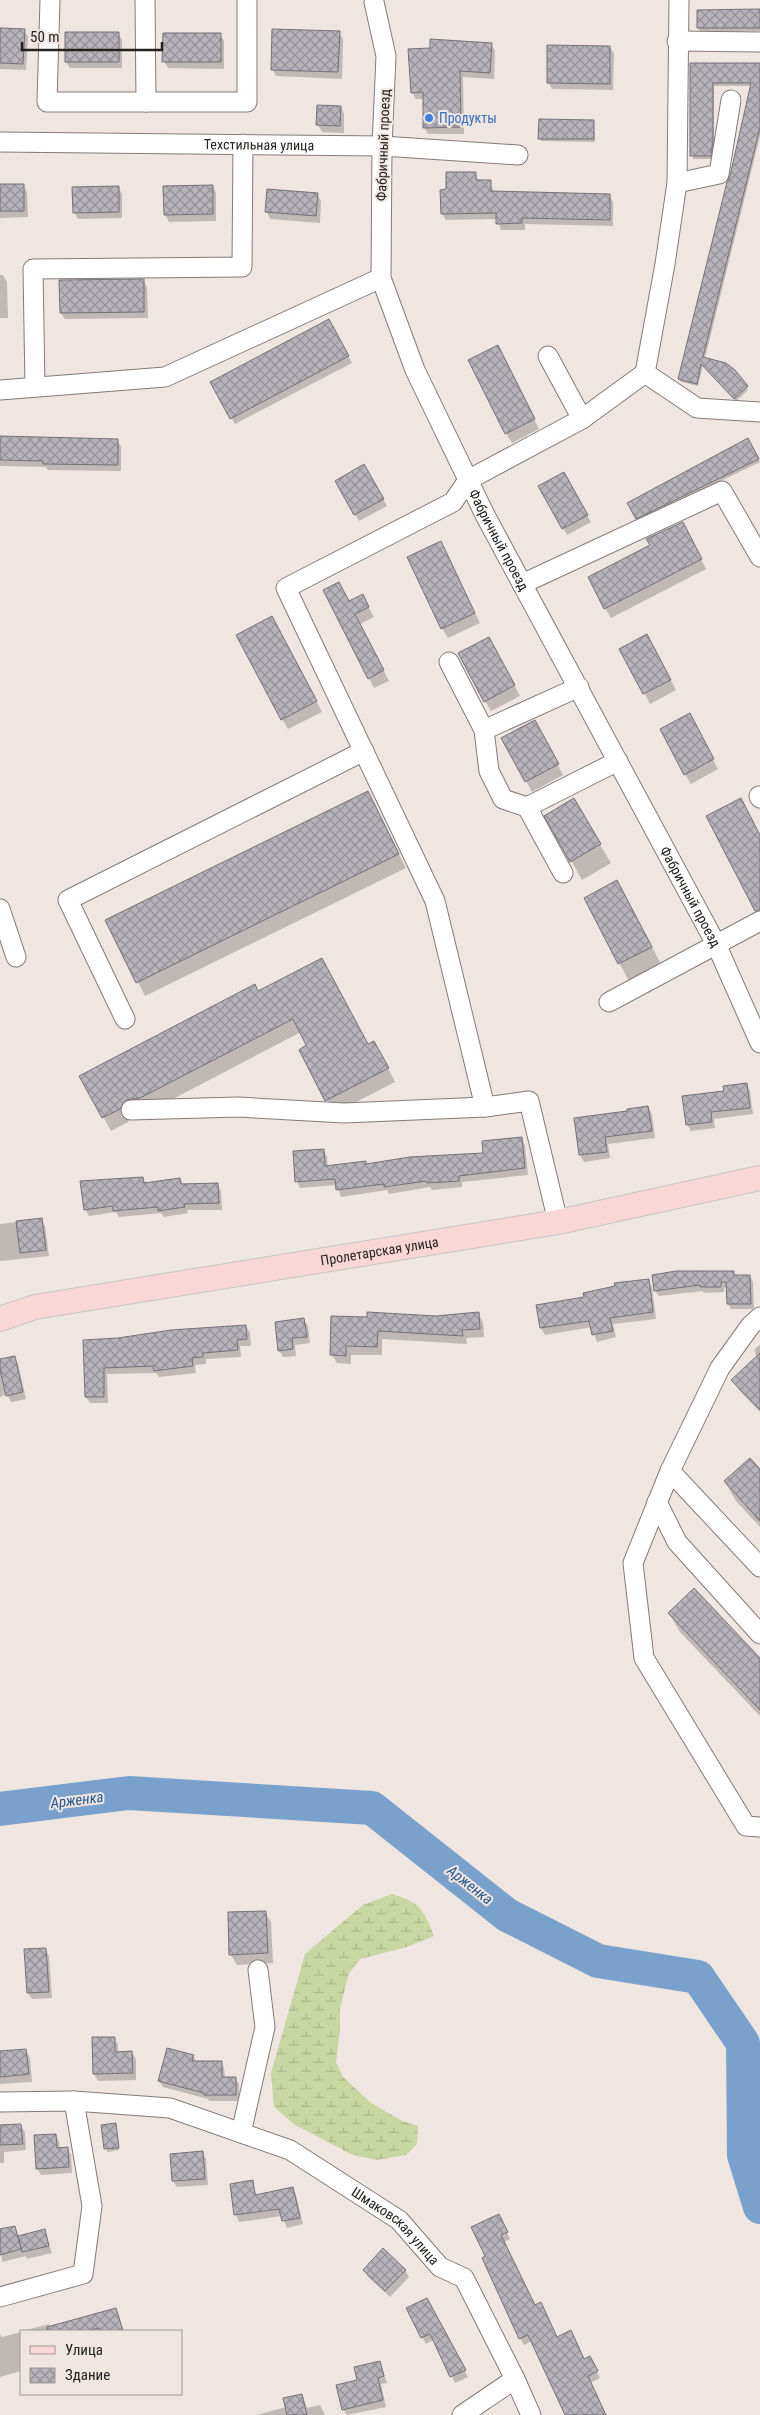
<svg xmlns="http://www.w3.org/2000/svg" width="760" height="2415" font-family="'Roboto Condensed',sans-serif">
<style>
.wetland{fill:url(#wetland-marsh)}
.shadow{fill:#0003}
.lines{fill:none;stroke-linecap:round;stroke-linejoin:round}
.river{stroke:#79a1cb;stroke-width:34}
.building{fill:url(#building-cross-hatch);stroke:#757178}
.minor-casing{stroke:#837b77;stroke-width:21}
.major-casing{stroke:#c6c5c5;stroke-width:26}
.minor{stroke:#fff;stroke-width:19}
.major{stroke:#f9d7d7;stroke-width:24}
.shop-dot{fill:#3f7fe0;stroke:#efe6e2;stroke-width:2}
.labels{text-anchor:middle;stroke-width:4;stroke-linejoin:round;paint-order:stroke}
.shop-label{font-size:14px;fill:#366cbe;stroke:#efe6e2;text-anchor:start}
.street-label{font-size:14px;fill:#24211f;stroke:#efe6e2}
.water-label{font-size:15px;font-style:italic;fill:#1e588e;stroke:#efe6e2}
</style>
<defs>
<pattern id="wetland-marsh" width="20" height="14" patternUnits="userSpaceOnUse" patternTransform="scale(1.25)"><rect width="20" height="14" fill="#c8d6a1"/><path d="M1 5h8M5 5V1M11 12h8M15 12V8" fill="none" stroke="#acb78a"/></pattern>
<pattern id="building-cross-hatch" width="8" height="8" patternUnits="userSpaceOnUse" patternTransform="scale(1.25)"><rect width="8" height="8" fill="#b7b3ba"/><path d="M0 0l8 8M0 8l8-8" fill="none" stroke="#959197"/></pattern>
</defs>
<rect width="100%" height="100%" fill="#efe6e2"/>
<!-- wetland -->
<path class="wetland" d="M392 1894C421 1903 423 1909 434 1936L407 1947 360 1959 349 1973 340 2008V2031L336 2062 343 2077 371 2103 402 2121 418 2126 417 2144 406 2155 377 2160 353 2155 295 2125 274 2107 271 2073 305 1954 363 1905Z"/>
<!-- shadow -->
<path class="shadow" d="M760 11V31H700L698 28Z
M0 29 24 30 28 37 26 70 0 69Z
M339 32 343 39 342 79 276 76 273 70Z
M118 33 122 40V68H70L66 62Z
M220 34 224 41V69L168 68 164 61Z
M491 44 495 51 494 79 463 77 464 134H428L424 127V99H416L412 92Z
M610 47 614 54 613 90 552 89 548 82Z
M691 64H760V136L705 358 747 387 748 390 736 401 703 365 698 386 681 382 679 379 731 176 752 86H714V144L712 159H693Z
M318 106 341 107 344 114V133L322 132 318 125Z
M594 121 595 142 541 141 540 138Z
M475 173 479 181H490L494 193 609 195 613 202V226L525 224V230H501L497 219 446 220 442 214Z
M23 185 27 192 28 217 0 218V186Z
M212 186 216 193V221L169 222 165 215Z
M118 187 122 194V218L78 219 74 212Z
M268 190 317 194 321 201 320 223 270 219 267 212Z
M0 275H3L7 282 8 318H0Z
M143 280 147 287 148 318 65 319 61 313Z
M333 327 352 363 235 424 212 382Z
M503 357 539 429 512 443 506 433Z
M0 438 117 440 121 447V471L48 470 46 467 0 466Z
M748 440 760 462 638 521 629 503Z
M364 466 387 506 359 521 336 481Z
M564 473 591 522 567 535 540 487Z
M688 534 706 569 611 618 605 608 651 546Z
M446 553 480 623 448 638 442 628Z
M349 602 368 606 374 617 360 624 389 681 374 688 369 678Z
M278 628 322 712 288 729 282 719Z
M653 646 676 690 650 704 621 649Z
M495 649 520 696 491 711 485 701Z
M695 725 718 769 691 784 685 774Z
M540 731 563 775 532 792 503 738Z
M368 793 406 868 145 996 107 921Z
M573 800 611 863 582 880 546 816Z
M585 898 628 901 662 966 630 983Z
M258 992 368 1046 382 1056 395 1082 335 1113 300 1050 308 1046 301 1032 148 1112 133 1113 128 1122 111 1131 81 1076Z
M746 1084 750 1091 753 1114 714 1119 715 1128 691 1131 687 1124 725 1092Z
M648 1107 652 1114 655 1138 608 1144 610 1158 584 1162 580 1155 575 1119 629 1113Z
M521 1138 525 1145 528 1175 462 1182V1187L432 1190 430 1187 389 1194 387 1190 341 1197 337 1185 300 1188 297 1181 323 1150 327 1157 328 1167 367 1165 485 1154Z
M143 1178 146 1184 180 1179 184 1185 217 1184 221 1191 222 1210H187L188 1213 164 1217 161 1213 119 1217 116 1212 89 1216 85 1209Z
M41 1219 45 1226 49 1256 0 1261V1224Z
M733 1272 735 1276H750L753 1282 754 1309H731L728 1304V1287L724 1288V1292L704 1293 703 1291 659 1296 655 1291Z
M648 1280 652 1287 656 1319 613 1324 616 1337 597 1342 592 1327 545 1335 541 1328 585 1298Z
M478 1314 483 1322 484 1337 466 1338 467 1344 382 1339V1355H351V1364L337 1363 332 1355V1317H436Z
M304 1320 308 1326 310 1343 295 1345 296 1356 283 1357 279 1350Z
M246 1326 250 1333 251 1346H240L241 1357 206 1359V1364L195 1365 196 1373 159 1377 156 1373 107 1374 108 1403H90L86 1397 118 1340Z
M760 1344V1412L738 1389 733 1380 757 1357 754 1350Z
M14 1357 18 1364 26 1399 11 1402 7 1394 0 1397V1360Z
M760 1471V1527L736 1501 725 1482Z
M669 1613 760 1659V1716L680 1632Z
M265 1912 271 1922 273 1963 237 1965 231 1955Z
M45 1949 49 1956 52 1998 32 1999 28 1993Z
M114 2038 118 2045V2053H132L136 2059V2080L98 2081 94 2074 93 2039Z
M26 2050 30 2058 32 2082 0 2084V2052Z
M193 2056 197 2063 221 2062 224 2068 225 2078H235L239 2084V2101H209L208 2099 163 2087 159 2081Z
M115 2125 119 2150 107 2152 103 2126Z
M21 2126 25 2132 26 2150 4 2152V2163H0V2127Z
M55 2135 59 2141 60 2149 67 2148 71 2155 72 2173 41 2175 37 2168Z
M202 2153 206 2159 208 2185 177 2187 173 2181Z
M252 2182 257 2196 293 2188 296 2195 303 2224 287 2228 282 2216 239 2222 236 2215 231 2185Z
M502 2222 510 2239 504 2242 535 2306 557 2338 584 2361 594 2365 600 2378 590 2383 606 2415H566L532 2341 524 2345 520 2338 487 2257Z
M14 2227 19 2237 44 2230 52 2253 27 2259 26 2256 2 2262 0 2231Z
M364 2270H405L409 2277 390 2297 368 2277Z
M427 2299 468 2377 455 2383 434 2340 426 2344 407 2309Z
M116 2309 124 2331H23L49 2324 50 2327Z
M21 2332V2371L0 2377V2334L2 2337Z
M380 2362 387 2383 381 2384 386 2407 347 2415 343 2409 358 2381Z
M302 2395 307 2408 320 2405 325 2415H257L286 2407Z"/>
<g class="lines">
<!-- river -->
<path class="river" d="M0 1809 129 1793 372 1808 507 1915 598 1961 698 1977 743 2043 744 2155 760 2207"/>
</g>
<!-- building -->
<path class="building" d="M760 9V28H697V10Z
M0 28 25 29 23 64 0 63Z
M272 29 340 31 338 72 271 70Z
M65 32H119V62H65Z
M163 33H221V62H162Z
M430 39 492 43 490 73 460 71 461 127 423 128V92L411 93 408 49 430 48Z
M547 45 610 46V84L547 83Z
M690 63H760V128L703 357 726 363 735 370 748 386 734 399 701 364 697 384 678 379 727 182 730 176 751 83H713V140L711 156H690Z
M317 105 341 106 340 126 316 125Z
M539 119 594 120V139H538Z
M446 172H476V180H491V191L610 194V220L522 218V223L496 224V213L441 214 440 190 446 189Z
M0 184H24V211H0Z
M213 185V214L164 215 163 186Z
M119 186V212L73 213 72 187Z
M267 189 318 193 316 216 265 212Z
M144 279V312L60 313 59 280Z
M329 319 349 356 230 419 210 382Z
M498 345 535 419 505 434 468 360Z
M0 436 118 439V465L43 464V461L0 460Z
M748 438 759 459 636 519 627 503Z
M364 464 384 499 354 515 335 481Z
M564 472 588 515 562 529 538 486Z
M683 522 702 559 604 609 588 577 650 545 646 539Z
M441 541 475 613 441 629 407 557Z
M339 582 349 601 363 594 369 607 355 614 384 670 368 679 323 590Z
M272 616 317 701 281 720 236 635Z
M647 634 671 680 643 694 619 649Z
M489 637 515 685 484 702 458 653Z
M690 713 714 759 684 775 660 729Z
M535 720 559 764 525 782 501 738Z
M368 791 399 854 136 983 105 920Z
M574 798 601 844 570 862 544 816Z
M741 798 760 835V910L755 911 706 816Z
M617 880 652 947 618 964 584 898Z
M322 958 368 1044 374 1041 389 1068 325 1101 299 1050 306 1045 293 1019 140 1098 126 1100 120 1109 102 1118 79 1076 255 984 258 991Z
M747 1083 750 1108 711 1112 712 1122 686 1125 682 1096 724 1091 723 1086Z
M648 1106 652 1131 605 1137 607 1152 579 1155 574 1118 627 1111V1109Z
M522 1137 525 1168 459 1176V1181L427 1183 426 1181 384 1187V1184L336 1190 335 1179 295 1182 293 1151 324 1149 325 1166 366 1161V1164L410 1157 483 1153 482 1141Z
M143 1177 144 1183 180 1178 181 1184 218 1183 219 1203 184 1204 185 1207 158 1211V1207L113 1211V1206L84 1210 80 1181Z
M42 1218 46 1250 20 1253 16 1221Z
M676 1271H734V1275H750L751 1304H727L726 1282H721V1287H700V1285L654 1291 652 1275Z
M649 1279 653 1312 610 1318 613 1331 592 1335 589 1321 540 1328 536 1305 584 1297 583 1293 615 1286 614 1283Z
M367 1312 436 1316 479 1312 480 1329 462 1330 463 1336 378 1331 377 1347 346 1346V1356L330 1355 331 1316 367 1317Z
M304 1318 307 1337 292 1338 293 1349 278 1351 275 1322Z
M246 1325 247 1339 237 1340 238 1350 203 1353V1357L192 1358 193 1366 154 1371 153 1366 104 1368V1397H85L83 1340 118 1338 171 1330Z
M760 1353V1410L731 1380Z
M15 1356 23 1392 6 1396 0 1369V1359Z
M750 1458 760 1469V1521L724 1481Z
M694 1588 760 1658V1710L668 1613Z
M266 1911 268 1953 229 1955 228 1912Z
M46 1948 49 1992 27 1993 24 1949Z
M92 2037H115V2052L132 2051 133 2073 93 2074Z
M167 2048 194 2055 192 2061H222V2077H236V2095H204V2093L158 2081Z
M26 2049 29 2074 0 2077V2051Z
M116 2123 119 2148 104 2149 101 2125Z
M21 2124 23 2144 0 2145V2125Z
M56 2134 57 2148 68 2147 69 2167 36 2169 34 2135Z
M203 2151 205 2179 172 2181 170 2154Z
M253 2180 255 2195 293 2187 300 2218 282 2221 279 2209 234 2215 230 2184Z
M499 2214 508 2232 501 2235 535 2305 541 2302 557 2337 571 2330 584 2359 590 2356 598 2371 588 2376 606 2415H565L528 2335 519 2339 482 2258 485 2256 471 2227Z
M15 2226 21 2249 0 2255V2229Z
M45 2229 49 2246 22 2252 18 2236Z
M383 2248 406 2270 385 2291 363 2270Z
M427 2298 466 2370 450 2377 430 2334 421 2338 406 2308Z
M116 2308 123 2331H100L99 2328 86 2331H48L47 2327Z
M380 2361 384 2376 378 2378 383 2400 342 2410 336 2385 357 2380 354 2367Z
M302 2394 307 2415H287L283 2398Z"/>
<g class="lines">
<defs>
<g id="minor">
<path d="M50 0 47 102H247V0"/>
<path d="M145 0 146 102"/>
<path d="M679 0 677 183 665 264 645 373 697 408 760 412"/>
<path id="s1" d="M374 2 386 56 382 146 381 278 415 370 485 515 716 944 760 1043"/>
<path d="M677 41 760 42"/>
<path id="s2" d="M0 142 382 146 518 155"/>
<path d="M677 183 719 174 731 100"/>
<path d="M548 356 582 419"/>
<path d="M35 387 33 269 242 267 243 144"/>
<path d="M0 390 165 377 381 278"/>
<path d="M522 584 722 491 760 557"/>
<path d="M449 662 484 730 489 771 503 799 527 807 563 873"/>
<path d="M484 730 579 687"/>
<path d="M759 796 760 798"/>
<path d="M527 807 618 761"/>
<path d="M0 909 16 957"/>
<path d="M609 1002 760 921"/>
<path d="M125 1019 68 900 364 751"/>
<path d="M131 1110 238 1107 344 1113 485 1107"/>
<path d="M558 1222 529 1101 485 1107 435 901 286 588 453 502 468 480 582 419 645 373"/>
<path d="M760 1317 751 1325 720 1368 670 1471 633 1563 644 1658 746 1826 760 1827"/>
<path d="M670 1471 760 1567"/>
<path d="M657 1502 677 1542 760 1634"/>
<path id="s3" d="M0 2102 74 2101 170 2108 290 2150 399 2220 440 2267 464 2278 515 2379 531 2415"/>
<path d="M241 2133 265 2027 258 1970"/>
<path d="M0 2297 83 2274 92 2206 74 2101"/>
<path d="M462 2415 515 2379"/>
</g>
<g id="major">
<path id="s4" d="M0 1319 35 1307 558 1222 760 1178"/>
</g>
</defs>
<!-- minor casing -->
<use href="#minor" class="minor-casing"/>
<!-- major casing -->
<use href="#major" class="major-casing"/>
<!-- minor -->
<use href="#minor" class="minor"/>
<!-- major -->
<use href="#major" class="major"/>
</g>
<!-- markers -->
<circle class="shop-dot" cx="429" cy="118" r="5"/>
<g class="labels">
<!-- shop labels -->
<g class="shop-label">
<text x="439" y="123">Продукты</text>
</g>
<!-- street labels -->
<g class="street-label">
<text dy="5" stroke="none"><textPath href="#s2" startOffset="259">Техстильная улица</textPath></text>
<text transform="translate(383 145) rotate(-88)" y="5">Фабричный проезд</text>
<text dy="5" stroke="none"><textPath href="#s1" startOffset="565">Фабричный проезд</textPath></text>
<text dy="5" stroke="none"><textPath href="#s1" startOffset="970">Фабричный проезд</textPath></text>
<text dy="5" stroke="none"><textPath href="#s4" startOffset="386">Пролетарская улица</textPath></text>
<text dy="5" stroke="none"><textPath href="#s3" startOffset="428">Шмаковская улица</textPath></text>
</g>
<!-- water labels -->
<g class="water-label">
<text transform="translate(77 1800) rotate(-7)" y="5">Арженка</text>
<text transform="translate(470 1885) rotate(38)" y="5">Арженка</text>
</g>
</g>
<!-- legend -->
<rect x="20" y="2330" width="162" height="65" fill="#efe6e2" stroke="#9e9794"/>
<rect x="30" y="2346" width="25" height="8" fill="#f9d7d7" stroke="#9e9794"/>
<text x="65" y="2355" font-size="15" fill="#24211f">Улица</text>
<rect x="30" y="2368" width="25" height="15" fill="url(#building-cross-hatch)" stroke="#9e9794"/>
<text x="65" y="2380" font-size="15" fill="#24211f">Здание</text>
<!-- scale -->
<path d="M22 42v8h140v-8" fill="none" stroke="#24211f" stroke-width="2.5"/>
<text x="30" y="42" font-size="15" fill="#24211f" stroke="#efe6e2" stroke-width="4" paint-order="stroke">50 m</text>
</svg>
